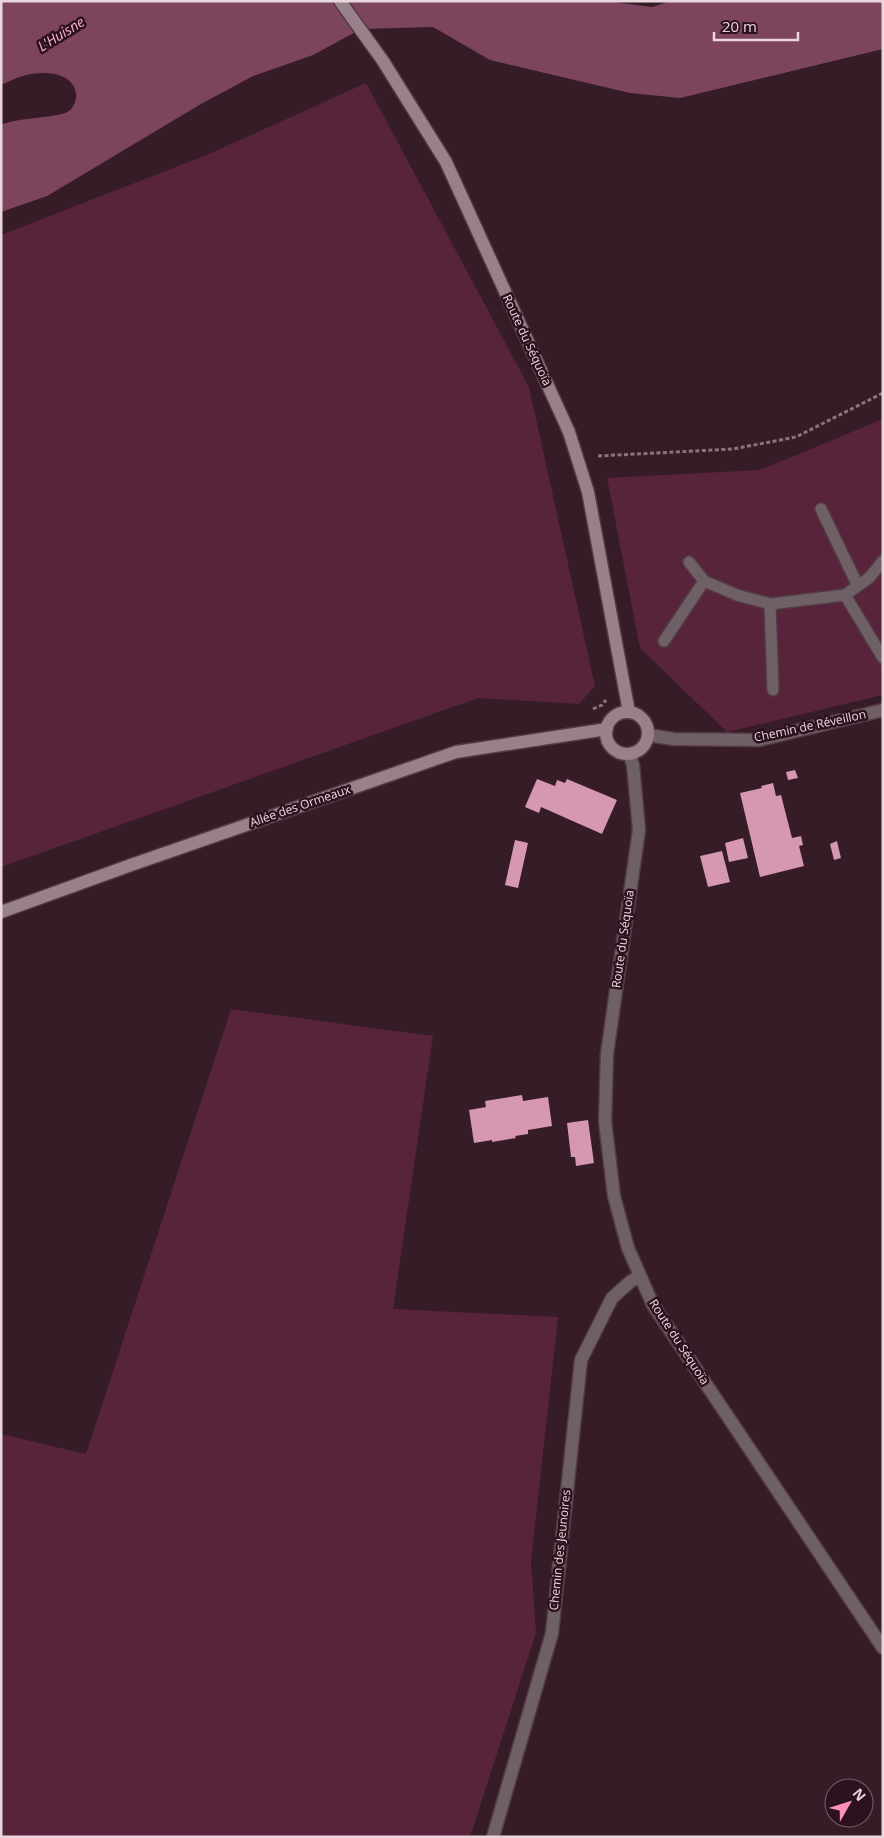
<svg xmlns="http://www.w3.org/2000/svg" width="884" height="1838" font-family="'Open Sans',sans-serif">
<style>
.green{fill:#57243c}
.water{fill:#7d455d}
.building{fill:#d697b0}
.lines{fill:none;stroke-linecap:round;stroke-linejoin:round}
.lane-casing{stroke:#533a44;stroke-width:14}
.street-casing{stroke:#533a44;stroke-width:15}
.secondary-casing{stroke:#533a44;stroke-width:15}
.path{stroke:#8b747d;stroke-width:3;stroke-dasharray:4 2.5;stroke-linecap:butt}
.lane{stroke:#6f6066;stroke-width:11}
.street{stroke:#6f6066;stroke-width:12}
.secondary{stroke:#98818a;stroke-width:12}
.labels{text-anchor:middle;stroke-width:5;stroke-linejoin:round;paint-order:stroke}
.street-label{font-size:12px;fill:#ead7de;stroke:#2c121e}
.water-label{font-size:14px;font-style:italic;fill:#f9b2ce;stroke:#2c121e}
</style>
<rect width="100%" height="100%" fill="#361c27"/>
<!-- green -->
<path class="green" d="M366 83 529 387 595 686 579 704 478 698 1 867V235L209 154Z
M883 419V695L727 732 640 648 607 478 760 470Z
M231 1009 433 1036 393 1309 558 1317 531 1561 536 1633 470 1837H1V1434L86 1454Z"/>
<!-- water -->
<path class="water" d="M1 1H606L652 7 671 1H883V49L680 98 630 93 490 60 433 27 361 29 313 55 253 76 201 104 47 196 1 212V125C18 117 60 118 69 111 74 107 77 99 76 93 72 70 39 71 23 76 15 78 8 82 1 85Z"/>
<!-- building -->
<path class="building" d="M795 770 798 778 788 780 786 772Z
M537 779 555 786 557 780 565 783 567 779 617 800 602 834 541 807 539 813 525 807Z
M773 783 776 796 781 795 792 838 801 836 803 845 799 846 804 866 760 877 740 793 762 788 761 786Z
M743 838 748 858 729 862 725 843Z
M515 840 528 843 518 888 505 885Z
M837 841 841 858 834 860 830 844Z
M722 851 730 882 708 887 700 856Z
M522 1095 523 1101 548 1097 552 1126 528 1130V1134L515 1136 516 1138 492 1142V1140L474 1143 469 1110 486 1107 485 1101Z
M588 1120 594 1163 576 1166 575 1157H571L567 1123Z"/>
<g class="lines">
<defs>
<path id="lane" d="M821 509 858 586
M689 562 704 581 737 595 770 604 845 595 869 578 883 561
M845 595 883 658
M770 604 773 690
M664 641 704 581"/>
<path id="street" d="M648 735 673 739 759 740 883 710
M629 754 633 765 639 830 607 1054 605 1121 614 1196 628 1248 653 1305 883 1648
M493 1837 552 1633 581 1360 612 1298 631 1281 640 1277"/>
<path id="secondary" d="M340 1 383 61 446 162 569 432 588 492 629 712
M606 733a21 21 0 1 1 42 0a21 21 0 1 1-42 0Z
M1 912 131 865 456 752 607 729"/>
</defs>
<!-- lane casing -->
<use href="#lane" class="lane-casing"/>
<!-- street casing -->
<use href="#street" class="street-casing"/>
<!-- secondary casing -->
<use href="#secondary" class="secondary-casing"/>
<!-- path -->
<path class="path" d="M598 456 733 449 796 437 883 393
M593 709 602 705 606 700"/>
<!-- lane -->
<use href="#lane" class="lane"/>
<!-- street -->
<use href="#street" class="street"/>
<!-- secondary -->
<use href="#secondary" class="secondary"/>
</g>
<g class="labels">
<!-- street labels -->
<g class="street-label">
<text transform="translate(527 340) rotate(65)" y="4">Route du Séquoïa</text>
<text transform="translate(810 726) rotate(-12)" y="4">Chemin de Réveillon</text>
<text transform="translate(300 806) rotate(-19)" y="4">Allée des Ormeaux</text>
<text transform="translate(623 939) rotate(-82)" y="4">Route du Séquoïa</text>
<text transform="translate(679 1342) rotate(57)" y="4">Route du Séquoïa</text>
<text transform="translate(560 1550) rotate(-84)" y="4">Chemin des Jeunoires</text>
</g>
<!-- water labels -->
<g class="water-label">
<text transform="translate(61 34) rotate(-32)" y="5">L'Huisne</text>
</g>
</g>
<!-- border -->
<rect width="884" height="1838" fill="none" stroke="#ead7de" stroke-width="5"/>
<!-- north arrow -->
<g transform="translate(849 1803) rotate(51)"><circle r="24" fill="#2c121e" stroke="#78616b"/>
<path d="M0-4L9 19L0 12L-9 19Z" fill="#fd8ebe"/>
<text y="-8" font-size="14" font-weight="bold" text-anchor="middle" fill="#ead7de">N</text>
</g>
<!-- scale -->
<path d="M714 32v8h84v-8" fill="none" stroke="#ead7de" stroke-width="2.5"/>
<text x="722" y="32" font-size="15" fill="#ead7de" stroke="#2c121e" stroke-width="4" paint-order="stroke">20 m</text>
</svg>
